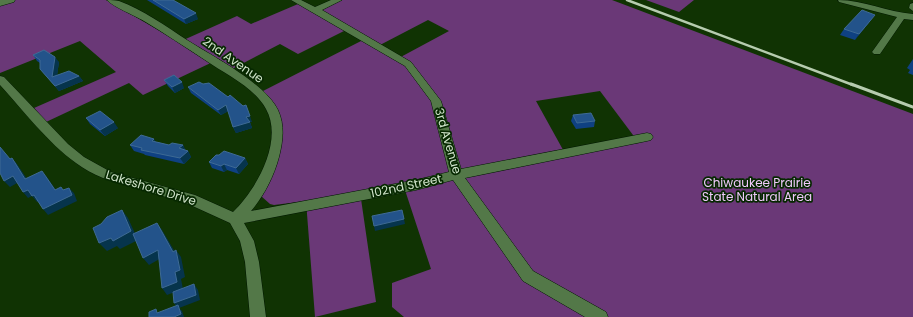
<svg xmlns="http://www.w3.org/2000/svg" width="913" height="317" font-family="Poppins,sans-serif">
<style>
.green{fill:#6a3877;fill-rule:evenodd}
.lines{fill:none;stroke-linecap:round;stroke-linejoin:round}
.street-casing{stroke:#011800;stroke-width:1}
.street{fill:#537848;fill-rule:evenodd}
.rail-far1{stroke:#b6ccaf;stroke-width:2.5}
.rail{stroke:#b6ccaf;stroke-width:3}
.wall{fill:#0f4182}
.shaded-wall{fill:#06344c}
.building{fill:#23538a;stroke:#3e6a94}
.labels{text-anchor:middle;stroke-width:3.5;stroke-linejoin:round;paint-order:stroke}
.street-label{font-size:12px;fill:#d0e4ca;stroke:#062800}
.park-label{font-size:12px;fill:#f0c9fb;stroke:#062800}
</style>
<rect width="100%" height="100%" fill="#103303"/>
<!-- green -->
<path class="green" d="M4 0H106L179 42 237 16 251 24 298 4 316 13 342 0H612L913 114V317H404L392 307V283L431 269 403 184 360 192 376 302 315 317 306 201 274 205 270 204 261 196 280 140 261 92 363 40 350 28 298 54 280 44 232 69 217 60 143 95 129 83 46 122 34 108 116 72 80 41 0 73V4ZM428 20 449 31 397 59 380 45ZM600 91 639 143 622 145 567 157 536 101Z
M646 0H694L679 12Z"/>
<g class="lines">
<defs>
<path id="street" d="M0 0H15L14 2 0 6Z
M107 0C111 0 115 0 119 1 142 9 167 27 187 40 212 56 265 83 278 110 285 125 283 141 279 157 274 176 264 196 251 211L416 180 449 172 431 101 405 66 291 0H301L315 7 331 0H342L322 10 411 62 441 101 461 169 647 133 651 134 653 137 651 140 647 141 465 178 533 271 606 312 608 317H585L523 281 453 180 416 190 244 223 254 241 259 262 266 317H250L245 262 240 241 230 223 186 203 103 178C93 174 84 169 76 163 48 143 23 110 0 85V76L4 77 68 144 84 157 111 172 195 195 233 212C256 190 284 141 266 109 254 87 225 74 205 60 185 47 164 33 144 21 134 15 113 7 107 0Z
M838 0C864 0 887 12 913 14V20L904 19 880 54H874L872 52 897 17 839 2Z
M913 3V11L909 8 910 4Z"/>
</defs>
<!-- street casing -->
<use href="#street" class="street-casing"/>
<!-- street -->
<use href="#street" class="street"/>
<!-- rail-far1 -->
<path class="rail-far1" d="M627 0 853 85"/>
<!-- rail -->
<path class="rail" d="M851 84 913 107"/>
</g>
<!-- wall -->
<path class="wall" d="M147 0H173L198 19 186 24Z
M871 20 855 40 840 35 844 29Z
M33 55 59 62 57 75 79 76 83 81 59 91 40 69V63L37 61Z
M913 59V75L908 73 910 70 907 68Z
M164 80 184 88 175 93 168 86Z
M188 87 252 122H250L252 128 236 133 233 127 228 111 221 115 191 93Z
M573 115 595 121 594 127 576 129 571 121Z
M86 118 118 128 105 136 90 124Z
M157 142 169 145H183L185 150 188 151 191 157 184 164 145 155 144 154 134 151 130 145Z
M245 158 248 164 239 174 227 170 224 172 212 168 209 162Z"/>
<!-- shaded-wall -->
<path class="shaded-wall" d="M196 13 198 19 186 24 184 19Z
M875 15 855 40 859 34Z
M55 57 59 62 56 83 52 77Z
M79 76 83 81 59 91 55 86Z
M182 82 184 88 175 93 172 87Z
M226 105 229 111 221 115 218 110Z
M250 116 252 122H250L252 128 236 133 233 127 246 117Z
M114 122 118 128 105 136 100 130Z
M154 139 158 145 152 141Z
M183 145 186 151 179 148Z
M188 151 191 157 184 164 180 158Z
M12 158 17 164 31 185 25 179Z
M245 158 248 164 239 174 236 168Z
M224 164 227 170 224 172 221 166Z
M42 171 47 177 60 196 55 190Z
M13 176 19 182 10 187 4 181Z
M69 188 74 193 77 201 48 215 43 209Z
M28 190 34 195 39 201 37 202 32 196 28 198 23 192Z
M122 210 128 218 138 240 120 249 117 246 107 251 99 243Z
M404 219 405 224 375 231 374 226Z
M157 223 162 230 178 257 176 250 181 257 185 277 181 279 183 289 167 295 162 288 175 272 173 252Z
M158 250 163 257 149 265 143 258Z
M194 284 198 290 200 300 179 308 182 311 184 317H174L178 308 174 303Z"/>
<!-- building -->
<path class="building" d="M153 0H173L196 13 184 19Z
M862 10 875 15 859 34 844 29Z
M44 50 55 57 52 77 69 71 79 76 55 86 40 69V60L33 55Z
M174 75 182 82 172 87 164 80Z
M199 82 203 84 209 83 228 97 230 95 243 106 246 105 250 116 246 117 250 122 233 127 226 105 218 110 188 87Z
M100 111 114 122 100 130 86 118Z
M591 113 595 121 577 123 573 115Z
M141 135 154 139 152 141 169 145 172 143 183 145 179 148 188 151 180 158 141 150 142 148 130 145Z
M0 147 10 159 12 158 25 179 42 171 55 190 61 187 63 190 69 188 72 195 43 209 34 195 32 196 28 190 23 192 13 176 4 181 0 173Z
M224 151 245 158 236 168 224 164 221 166 209 162 216 155H219Z
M122 210 131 231 113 241 111 238 99 243 93 228 101 224 107 217Z
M402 210 404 219 374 226 372 216Z
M157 223 173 252 176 250 180 270 175 272 177 282 162 288 158 250 143 258 133 234Z
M194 284 196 295 174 303 173 292Z
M178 305 181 314 174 317H149V312L156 309 157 313Z"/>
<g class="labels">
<!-- street labels -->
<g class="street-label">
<text transform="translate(233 60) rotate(35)" y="4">2nd Avenue</text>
<text transform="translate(448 141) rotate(74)" y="4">3rd Avenue</text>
<text transform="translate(406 186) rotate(-12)" y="4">102nd Street</text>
<text transform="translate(151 188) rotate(17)" y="4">Lakeshore Drive</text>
</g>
<!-- park labels -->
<g class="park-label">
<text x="757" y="187">Chiwaukee Prairie<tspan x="757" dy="14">State Natural Area</tspan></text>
</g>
</g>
</svg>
